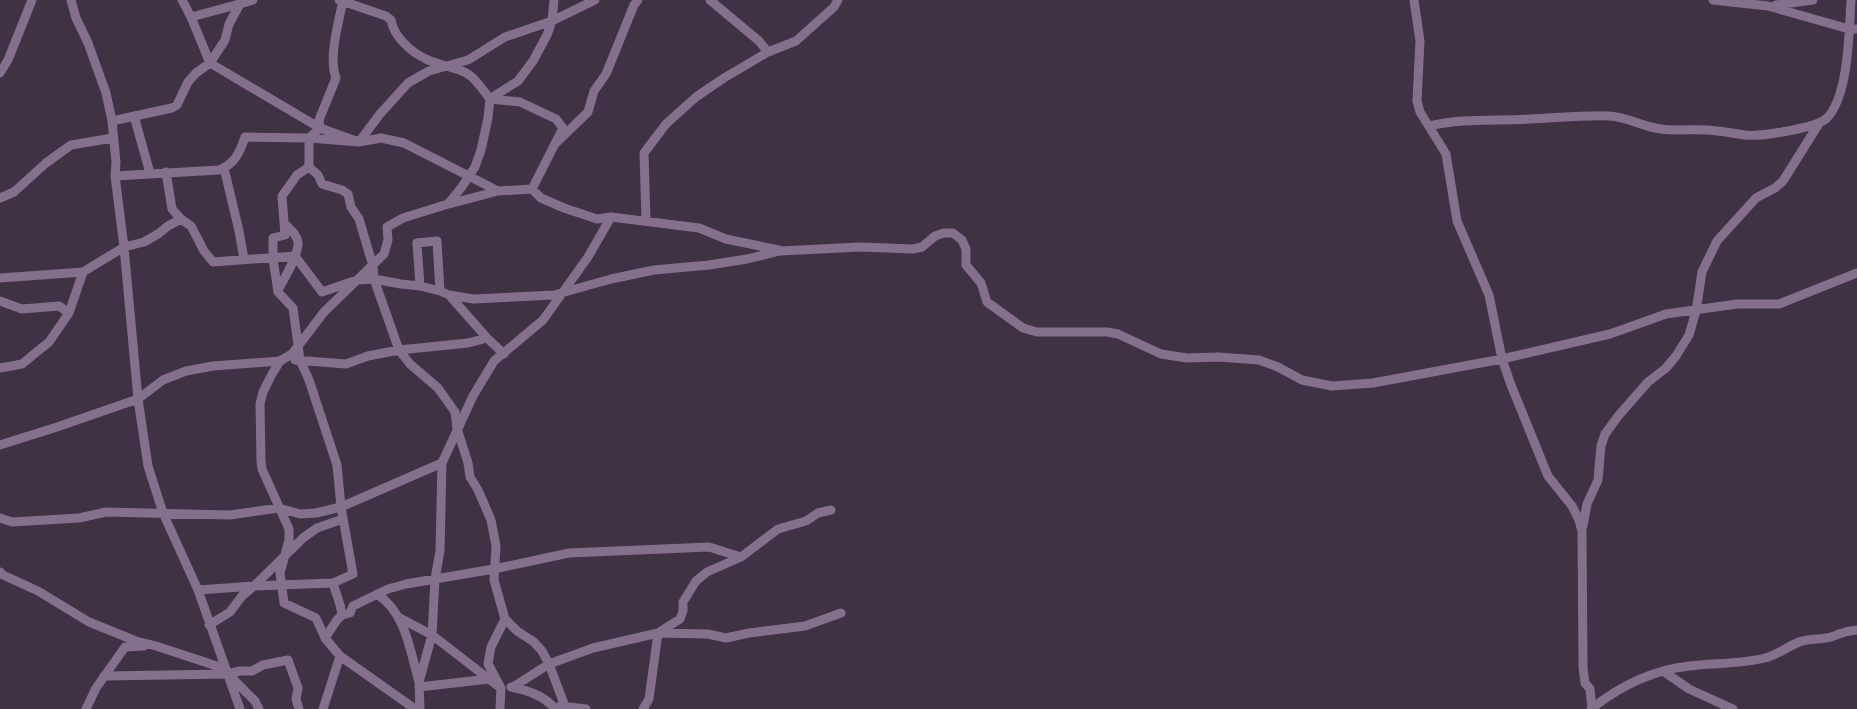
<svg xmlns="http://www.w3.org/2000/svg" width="1857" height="709" font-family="'Asap Condensed',sans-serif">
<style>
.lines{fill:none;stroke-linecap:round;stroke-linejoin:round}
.minor{stroke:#84708c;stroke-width:9}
</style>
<rect width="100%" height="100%" fill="#3e3244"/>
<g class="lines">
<!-- minor -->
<path class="minor" d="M71 0 76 18 88 43 106 93 112 121 116 162 115 176 124 247 138 399 148 466 163 513 198 590 240 709
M182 0 191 17 210 63 320 128 359 142 380 114 408 83 429 71 468 60 505 37 552 21 595 0
M710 0 759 41 768 52
M1414 0 1420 41 1417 101 1420 112 1446 154 1457 221 1489 295 1502 359 1511 385 1548 476 1572 506 1579 520 1582 531 1583 668 1585 683 1590 689 1592 709
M1713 0 1768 6 1849 29H1857
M1776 5 1813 0
M191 17 240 4
M0 73 8 60 32 0
M491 98 518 81 533 61 547 35 552 21 554 0
M490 99 520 102 556 119 563 128 532 189
M134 116 150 173
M112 121 172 108 177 105 188 82 196 73 210 63 225 40 229 24 240 4 253 0
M1429 126C1462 118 1496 121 1530 119 1556 118 1583 115 1609 116 1628 117 1643 127 1661 129 1676 131 1693 129 1708 130 1721 131 1733 133 1745 135 1760 137 1817 128 1827 118 1849 95 1849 31 1851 0
M557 142 588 112 594 91 606 74 634 5 638 0
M309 167 318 175 322 184 342 190 348 194 351 207 359 219 373 266 374 279 399 350 410 364 438 388 455 412 457 428 468 463 470 477 478 490 491 520 496 546 494 580 505 619 491 647 488 664 501 688 500 709
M224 168 239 231 244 259
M166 172 172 209 181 219 191 226 204 251 213 262 295 256 322 292 357 280 374 279 401 284 420 286 440 291 449 295 473 299 554 295 611 279 654 270 709 265 747 259 780 251 860 247 913 249 922 247 935 236 944 233H953L962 240 966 249V265L981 283 987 302 1023 328 1037 332H1107L1118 334 1161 354 1187 358 1218 357 1259 360 1278 367 1302 380 1332 386 1373 383 1502 359 1610 334 1666 314 1737 304H1779L1857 273
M115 176 219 170C235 164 240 152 245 137L309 138 359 142 381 138 404 143 498 191 532 189 541 198 564 208 597 219 611 217 699 228 726 239 779 250
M0 198 14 192 46 163 71 145 113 138
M449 204 498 191
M646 220 644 153 666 124 696 97 724 78 768 52 796 41 834 7 838 0
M0 278 83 272 124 247 144 242 158 234 168 226 181 219
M420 286 417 243 437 241 440 291
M278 290C284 279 299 255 298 242 297 235 290 229 285 224
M450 296 487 338 504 354
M0 301 22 309 59 306 69 313
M295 360 346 364 368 356 399 350 468 343 487 338
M0 368 22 364 49 342 69 313 83 272
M0 445 57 427 138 399 163 380 186 371 213 366 281 361
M0 518 12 522 79 518 106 512 230 515 279 508 300 514 316 513 341 507 442 463
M1583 526 1587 504 1598 480 1601 446 1605 434 1619 415 1648 382 1666 368 1676 356 1689 335 1696 311 1702 272 1717 241 1756 198 1775 188 1783 181 1818 125
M0 572 3 575 38 591 89 622 136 641 156 646 226 669
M198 590 254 586 303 538 317 528 343 519
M377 594C406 613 410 651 419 682
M342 615 350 613 353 606 388 589 406 584 494 569 569 553 709 547 741 557
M400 618 432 635 498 686
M505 619 517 631 534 642 542 651 549 664 566 709
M209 625 230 612 242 596 254 586 333 583 353 574 341 507 337 465 309 380 300 360 293 308 278 292 273 259V238L285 235 282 196 297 175 309 167V138L320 128 319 120 336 78C328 57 339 22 343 0
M325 638 337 620 342 615C341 604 336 594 333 583
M340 656 415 709
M1663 671 1689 689 1733 709
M229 675 255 701 259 709
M104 676 227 674 240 671H252L263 665 288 660 298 688 296 699 299 709
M419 687 489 679
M511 687C527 690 545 696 555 709
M513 687 549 664 593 648 658 633 680 619 683 611V602L696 581 707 572 741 557 778 529 806 521 818 513 831 510
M560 706 586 709
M86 709 96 688 125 647 144 646
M323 709 340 656 325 638 316 618 284 603 280 573 289 540V529L262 469 261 461 260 404 263 392 271 376 280 361 292 354 324 312 384 254 388 240 387 227 403 218 448 204 461 188 475 167 481 150 488 118 490 99C483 90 477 80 468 74 455 66 439 66 426 59 411 52 394 37 391 20L386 16 339 0
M420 709 419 682 432 635 435 579 440 551 442 463 473 396 494 361 543 320 588 257 611 217
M643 709 649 699 658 633 708 634 726 638 749 633 805 626 841 613
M1591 709C1620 686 1652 670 1689 666 1714 663 1741 664 1765 658 1777 655 1787 647 1799 642 1810 638 1821 640 1831 637 1843 633 1843 631 1857 630"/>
</g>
</svg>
